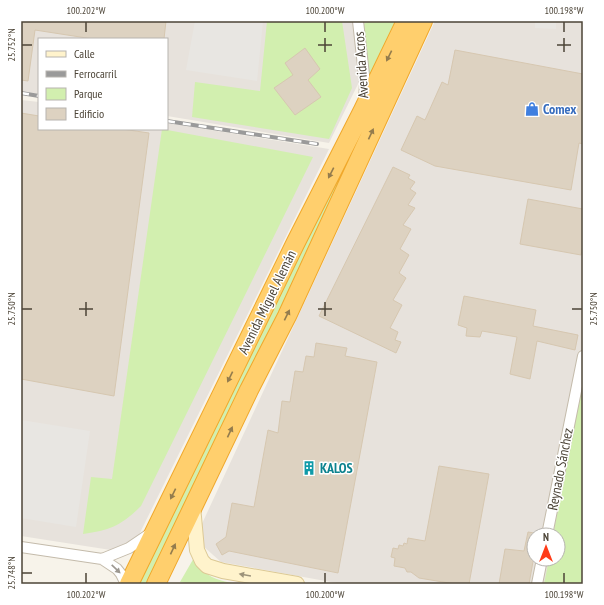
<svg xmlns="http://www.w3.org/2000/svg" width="604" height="605" font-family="'PT Sans Narrow',sans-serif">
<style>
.industrial{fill:#e7e2dc;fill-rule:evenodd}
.green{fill:#d2efaf}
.parking{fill:#e8e6e2}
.building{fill:#ddd2c1;stroke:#d6c7b0}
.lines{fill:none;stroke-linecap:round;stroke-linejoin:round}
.street-casing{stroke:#c4bbab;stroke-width:12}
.secondary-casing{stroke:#dcc995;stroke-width:16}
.highway-casing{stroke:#f0a82b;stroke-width:20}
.street{stroke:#fff;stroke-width:10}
.secondary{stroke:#fff3cc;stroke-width:14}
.highway{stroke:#ffcf6d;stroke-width:18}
.rail-casing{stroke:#9a9a9a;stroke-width:4}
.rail{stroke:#fff;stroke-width:2.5;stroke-dasharray:8;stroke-linecap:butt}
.oneway{fill:#947c4d}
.oneway2{fill:#9d9891}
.oneway3{fill:#9d937a}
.ticks{fill:none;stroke:#4c4437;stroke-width:1.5}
.labels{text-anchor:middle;stroke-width:3;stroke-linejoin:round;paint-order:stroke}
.street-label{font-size:14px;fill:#4c4437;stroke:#fff}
.shop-label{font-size:14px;font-weight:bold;fill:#366cbe;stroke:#fff;text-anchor:start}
.culture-label{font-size:14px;font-weight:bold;fill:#0d838f;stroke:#fff;text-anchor:start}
.neatline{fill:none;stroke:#4c4437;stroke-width:1.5}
.ticks-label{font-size:10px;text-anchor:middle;fill:#4c4437}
</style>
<rect width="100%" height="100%" fill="#f7f3ea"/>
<!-- industrial -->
<path class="industrial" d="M21 21H389L329 143 167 116V39H39V95L21 92Z
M435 21H583V584H342L221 562 203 546 200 528ZM534 535H558V559H534Z
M21 100 39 102V129H167V123L329 149 130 553 21 536Z"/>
<!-- green -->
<path class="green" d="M267 21H342L352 88 329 139 192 117 195 82 260 91Z
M371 21H398L369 82 363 24Z
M368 120 327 215 152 584H137L192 467Z
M162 129 313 157 141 506C121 526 110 530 83 534L91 477 112 479Z
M583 382V584H544L549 559H558V535H553Z
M195 556C198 561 201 568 205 572 213 580 227 582 238 584H190L180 582Z"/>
<!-- parking -->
<path class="parking" d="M195 21H263L257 81 186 70Z
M535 21H556V29L535 28Z
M21 420 90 431 76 527 21 518Z"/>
<!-- building -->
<path class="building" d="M21 21H166L164 39H93L35 30 28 81 21 80Z
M305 48 320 69 308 80 321 97 295 115 274 88 293 75 285 63Z
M455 50 583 74V144L579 143 571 190 435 166 401 150 417 116 425 120 442 82 448 85Z
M21 113 39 116V129H122L149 133 114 396 21 379Z
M393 167 410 175 408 178 415 182 410 189 416 193 408 205 415 208 403 225 411 229 400 249 409 255 399 273 406 278 393 300 402 305 390 328 398 332 395 340 401 342 396 353 319 316Z
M528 199 583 209V245L581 255 520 244Z
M464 296 536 310 533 326 578 335 575 350 537 341 530 379 510 374 517 337 482 331 480 337 466 336 467 328 458 325Z
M316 343 347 348 345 356 377 362 338 573 229 551 222 555 216 544 226 537 232 503 254 507 268 430 278 433 282 401 290 402 295 371 303 372 306 356 314 357Z
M439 466 489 474 469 584H455L419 578 411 572H407L405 568 394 566 395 558 391 557 393 548 398 549 399 545 403 546 404 543 407 544 408 538 425 541Z
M528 532 534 533V556L529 584H499L505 549 524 551Z"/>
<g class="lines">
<defs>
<path id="street" d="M358 21 365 84 364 99
M547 535 583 356
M21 547 102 559 117 569 121 574 126 584
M102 559 129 548 151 533
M537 584 542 559"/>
<path id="secondary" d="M193 506 197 550 202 561 207 566 223 571 297 584"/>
<path id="highway" d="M129 584 296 242 363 110 406 21
M156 584 249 390 287 316 423 21"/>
</defs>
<!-- street casing -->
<use href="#street" class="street-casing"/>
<!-- secondary casing -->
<use href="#secondary" class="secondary-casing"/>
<!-- highway casing -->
<use href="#highway" class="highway-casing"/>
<!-- street -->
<use href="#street" class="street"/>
<!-- secondary -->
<use href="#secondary" class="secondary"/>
<!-- highway -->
<use href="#highway" class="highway"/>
<defs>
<path id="rail" d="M21 93 39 96
M167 121 317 144"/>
</defs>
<!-- rail casing -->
<use href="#rail" class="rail-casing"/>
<!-- rail -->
<use href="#rail" class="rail"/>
</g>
<!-- one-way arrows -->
<defs><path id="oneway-solid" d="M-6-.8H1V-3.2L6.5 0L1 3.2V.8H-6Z"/></defs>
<g class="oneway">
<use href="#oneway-solid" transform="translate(389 56) rotate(116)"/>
<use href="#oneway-solid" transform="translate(371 134) rotate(-65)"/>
<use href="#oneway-solid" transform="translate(331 173) rotate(117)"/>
<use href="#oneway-solid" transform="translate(287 315) rotate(-64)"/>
<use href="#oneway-solid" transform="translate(230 377) rotate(116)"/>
<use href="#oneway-solid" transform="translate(230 432) rotate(-65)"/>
<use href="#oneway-solid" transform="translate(173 494) rotate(116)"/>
<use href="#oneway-solid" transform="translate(173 549) rotate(-65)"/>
</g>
<use class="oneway2" href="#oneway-solid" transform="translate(116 569) rotate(44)"/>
<use class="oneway3" href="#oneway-solid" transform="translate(245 575) rotate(-170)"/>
<!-- ticks -->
<path class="ticks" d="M86 22V32M325 22V32M564 22V32M325 38V52M564 38V52M22 45H32M318 45H332M557 45H571M86 302V316M325 302V316M22 309H32M79 309H93M318 309H332M572 309H582M22 573H32M86 573V583M325 573V583M564 573V583"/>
<!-- icons -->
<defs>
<symbol id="shop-bare" viewBox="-9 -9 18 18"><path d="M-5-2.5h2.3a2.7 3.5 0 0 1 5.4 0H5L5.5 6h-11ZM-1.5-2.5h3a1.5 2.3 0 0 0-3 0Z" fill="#3f7fe0" stroke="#fff" stroke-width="2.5" paint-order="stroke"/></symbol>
<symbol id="building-bare" viewBox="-9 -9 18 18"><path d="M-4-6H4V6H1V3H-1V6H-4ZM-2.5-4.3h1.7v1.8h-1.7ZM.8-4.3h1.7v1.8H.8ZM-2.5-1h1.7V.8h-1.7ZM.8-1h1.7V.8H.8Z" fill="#0f9aa8" stroke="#fff" stroke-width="2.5" paint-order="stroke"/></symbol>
</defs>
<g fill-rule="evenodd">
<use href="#shop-bare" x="522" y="99" width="20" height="20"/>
<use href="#building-bare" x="299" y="458" width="20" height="20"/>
</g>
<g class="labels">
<!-- street labels -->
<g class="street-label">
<text transform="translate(361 65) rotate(-94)" y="5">Avenida Acros</text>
<text transform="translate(267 302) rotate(-64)" y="5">Avenida Miguel Alemán</text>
<text transform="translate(560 469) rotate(-79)" y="5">Reynado Sánchez</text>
</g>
<!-- shop labels -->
<g class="shop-label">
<text x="543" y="114">Comex</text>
</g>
<!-- culture labels -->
<g class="culture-label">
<text x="320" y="473">KALOS</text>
</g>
</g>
<!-- border -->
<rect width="604" height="605" fill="none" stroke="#ffffff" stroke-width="44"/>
<!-- legend -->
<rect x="38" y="38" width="130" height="92" fill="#ffffff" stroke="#b7b4af"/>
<rect x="46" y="51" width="20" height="6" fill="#fff3cc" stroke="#b7b4af"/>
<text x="74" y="58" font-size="12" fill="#4c4437">Calle</text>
<rect x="46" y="71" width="20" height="6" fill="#9a9a9a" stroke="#b7b4af"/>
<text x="74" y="78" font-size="12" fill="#4c4437">Ferrocarril</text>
<rect x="46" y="88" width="20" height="12" fill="#d2efaf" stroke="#b7b4af"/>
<text x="74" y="98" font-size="12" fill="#4c4437">Parque</text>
<rect x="46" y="108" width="20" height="12" fill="#ddd2c1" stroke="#b7b4af"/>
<text x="74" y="118" font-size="12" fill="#4c4437">Edificio</text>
<!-- north arrow -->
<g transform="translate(546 547)"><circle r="19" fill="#ffffff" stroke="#b7b4af"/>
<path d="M0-3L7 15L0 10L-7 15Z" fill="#ff3c19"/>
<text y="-6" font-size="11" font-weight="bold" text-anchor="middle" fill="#4c4437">N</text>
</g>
<rect x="22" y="22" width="560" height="561" class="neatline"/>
<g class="ticks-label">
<text x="86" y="14">100.202°W</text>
<text x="325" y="14">100.200°W</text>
<text x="564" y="14">100.198°W</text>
<text transform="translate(11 45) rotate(-90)" y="4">25.752°N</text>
<text transform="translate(11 309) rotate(-90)" y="4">25.750°N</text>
<text transform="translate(593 309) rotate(-90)" y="4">25.750°N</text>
<text transform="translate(11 573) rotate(-90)" y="4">25.748°N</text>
<text x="86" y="598">100.202°W</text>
<text x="325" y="598">100.200°W</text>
<text x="564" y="598">100.198°W</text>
</g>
</svg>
